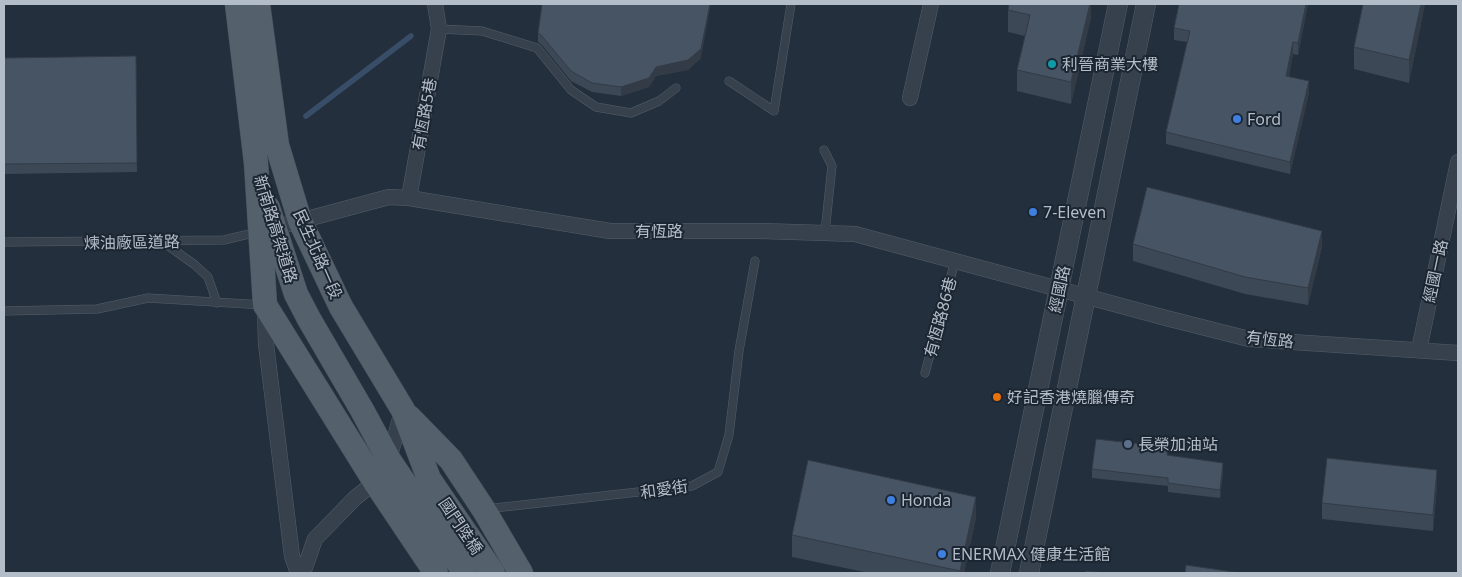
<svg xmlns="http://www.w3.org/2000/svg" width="1462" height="577" font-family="'Noto Sans','Noto Sans TC',sans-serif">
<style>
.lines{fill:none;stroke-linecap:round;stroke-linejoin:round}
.stream{stroke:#384d67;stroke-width:5.5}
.service-casing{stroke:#555f6b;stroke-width:9}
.minor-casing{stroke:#555f6b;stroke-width:16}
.tertiary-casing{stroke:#555f6b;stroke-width:20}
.primary-casing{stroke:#404a56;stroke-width:25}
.service{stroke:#37414d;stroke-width:8}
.minor{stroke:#37414d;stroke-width:15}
.tertiary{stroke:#37414d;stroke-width:19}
.primary{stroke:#55606d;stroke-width:24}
.wall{fill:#3d4856}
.shaded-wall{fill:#323b46}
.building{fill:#475464;stroke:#323b46}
.culture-dot{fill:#0f9aa8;stroke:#1c2632;stroke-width:2}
.shop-dot{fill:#3f7fe0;stroke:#1c2632;stroke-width:2}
.food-dot{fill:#e8710a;stroke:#1c2632;stroke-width:2}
.service-dot{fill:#5c6f8a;stroke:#1c2632;stroke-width:2}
.labels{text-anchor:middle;stroke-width:4;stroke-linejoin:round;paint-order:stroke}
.poi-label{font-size:16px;fill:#b3bcc9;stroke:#1c2632;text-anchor:start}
.street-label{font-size:16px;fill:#b3bcc9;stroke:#1c2632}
</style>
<rect width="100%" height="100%" fill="#232f3d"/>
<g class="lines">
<!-- stream -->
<path class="stream" d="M306 116 411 36"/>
<defs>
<path id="service" d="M439 29 482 31 537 48 571 90 596 107 631 113 659 101 676 88
M729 81 774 111 791 4
M824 150 832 166 825 232
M4 242 224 240 258 232
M163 242 195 265 208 277 217 303
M4 311 97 309 148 298 263 305
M925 373 955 261
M486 509 692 486 718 472 729 435 739 351 755 261"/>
<path id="minor" d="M910 98 931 4
M409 198 439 29 435 4
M266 230 389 197 409 198 610 231H760L855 234 1166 318 1249 339 1458 353
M265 309 266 344 292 556 298 573
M1419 350 1458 162
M303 573 315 539 355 498 375 482 389 460 402 411"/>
<path id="tertiary" d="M1000 573 1118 4
M1029 573 1146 4"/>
<path id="primary" d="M237 4 256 163 265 305 375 482 436 573
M258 4 277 145 300 221 341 307 403 410 429 479 493 573
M268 208 296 294 309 319 362 410 389 460 465 573
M409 417 451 460 484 510 521 573"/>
</defs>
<!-- service casing -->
<use href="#service" class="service-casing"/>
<!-- minor casing -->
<use href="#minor" class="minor-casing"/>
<!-- tertiary casing -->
<use href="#tertiary" class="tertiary-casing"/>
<!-- primary casing -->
<use href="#primary" class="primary-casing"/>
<!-- service -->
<use href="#service" class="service"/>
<!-- minor -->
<use href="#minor" class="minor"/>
<!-- tertiary -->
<use href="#tertiary" class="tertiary"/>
<!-- primary -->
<use href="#primary" class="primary"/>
</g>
<!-- wall -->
<path class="wall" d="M1091 4V17L1071 104 1017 91V70L1025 36 1008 32V10Z
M1179 4H1308L1298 55 1293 54 1289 76 1309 93 1290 174 1166 144V132L1187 42 1174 40V28Z
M1425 4 1409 83 1354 69V47Z
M538 33 701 58 688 70 656 76 649 87 621 96 592 92 571 81 541 44 538 42Z
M136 56 137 172 4 174V58Z
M1133 244 1322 247 1308 305 1245 294 1133 261Z
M1168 455 1223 471 1220 498 1168 492V486L1092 478V469Z
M1437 486 1433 531 1322 519V503Z
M976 518 964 573H869L792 557V535Z"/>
<!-- shaded-wall -->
<path class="shaded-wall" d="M710 4H711L701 58 688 70 656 76 649 87 621 96V87L656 67Z
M1090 4H1091V17L1071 104V82Z
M1306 4H1308L1298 55V43Z
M1421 4H1425L1409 83V60Z
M1293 42V54L1286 88V76Z
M1309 81V93L1290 174V162Z
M1322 231V247L1308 305V288Z
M1223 463V471L1220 498V490Z
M1437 470V486L1433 531V515Z
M976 497V518L964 573H960Z"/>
<!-- building -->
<path class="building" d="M542 4H710L701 49 688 60 656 67 649 78 621 87 592 83 571 71 541 35 538 33Z
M1009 4H1090L1071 82 1017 70 1030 15 1008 10Z
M1179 4H1306L1298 43 1293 42 1286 76 1309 81 1290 162 1166 132 1190 31 1174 28Z
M1363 4H1421L1409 60 1354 47Z
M136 56 137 163 4 164V58Z
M1147 187 1322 231 1308 288 1245 277 1133 244Z
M1096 439 1168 447 1167 455 1223 463 1220 490 1168 483V478L1092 469Z
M1327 458 1437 470 1433 515 1322 503Z
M808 460 976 497 960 571 792 535Z
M1186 565 1241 573H1185Z
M1086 571 1107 573H1086Z"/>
<!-- markers -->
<circle class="culture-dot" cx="1052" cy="64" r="5"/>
<g class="shop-dot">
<circle cx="1237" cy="119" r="5"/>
<circle cx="1033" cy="212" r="5"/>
<circle cx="891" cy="500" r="5"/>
<circle cx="942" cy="554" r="5"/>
</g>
<circle class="food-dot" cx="997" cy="397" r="5"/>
<circle class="service-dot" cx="1128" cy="444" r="5"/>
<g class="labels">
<!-- poi labels -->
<g class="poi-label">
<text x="1062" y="70">利晉商業大樓</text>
<text x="1247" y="125">Ford</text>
<text x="1043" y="218">7-Eleven</text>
<text x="1007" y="403">好記香港燒臘傳奇</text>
<text x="1138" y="450">長榮加油站</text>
<text x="901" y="506">Honda</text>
<text x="952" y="560">ENERMAX 健康生活館</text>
</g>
<!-- street labels -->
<g class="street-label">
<text transform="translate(424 114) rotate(-80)" y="6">有恆路5巷</text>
<text transform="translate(276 229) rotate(73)" y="6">新南路高架道路</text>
<text x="659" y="237">有恆路</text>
<text transform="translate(132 242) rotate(-1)" y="6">煉油廠區道路</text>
<text transform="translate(318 254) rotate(66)" y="6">民生北路一段</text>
<text transform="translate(1435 271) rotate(-78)" y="6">經國一路</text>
<text transform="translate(1059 289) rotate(-78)" y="6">經國路</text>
<text transform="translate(940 317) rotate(-75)" y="6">有恆路86巷</text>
<text transform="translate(1270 339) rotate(6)" y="6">有恆路</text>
<text transform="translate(664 489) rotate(-8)" y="6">和愛街</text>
<text transform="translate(461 526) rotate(56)" y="6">國門陸橋</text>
</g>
</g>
<!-- border -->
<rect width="1462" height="577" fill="none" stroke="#b3bcc9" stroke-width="10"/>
</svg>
